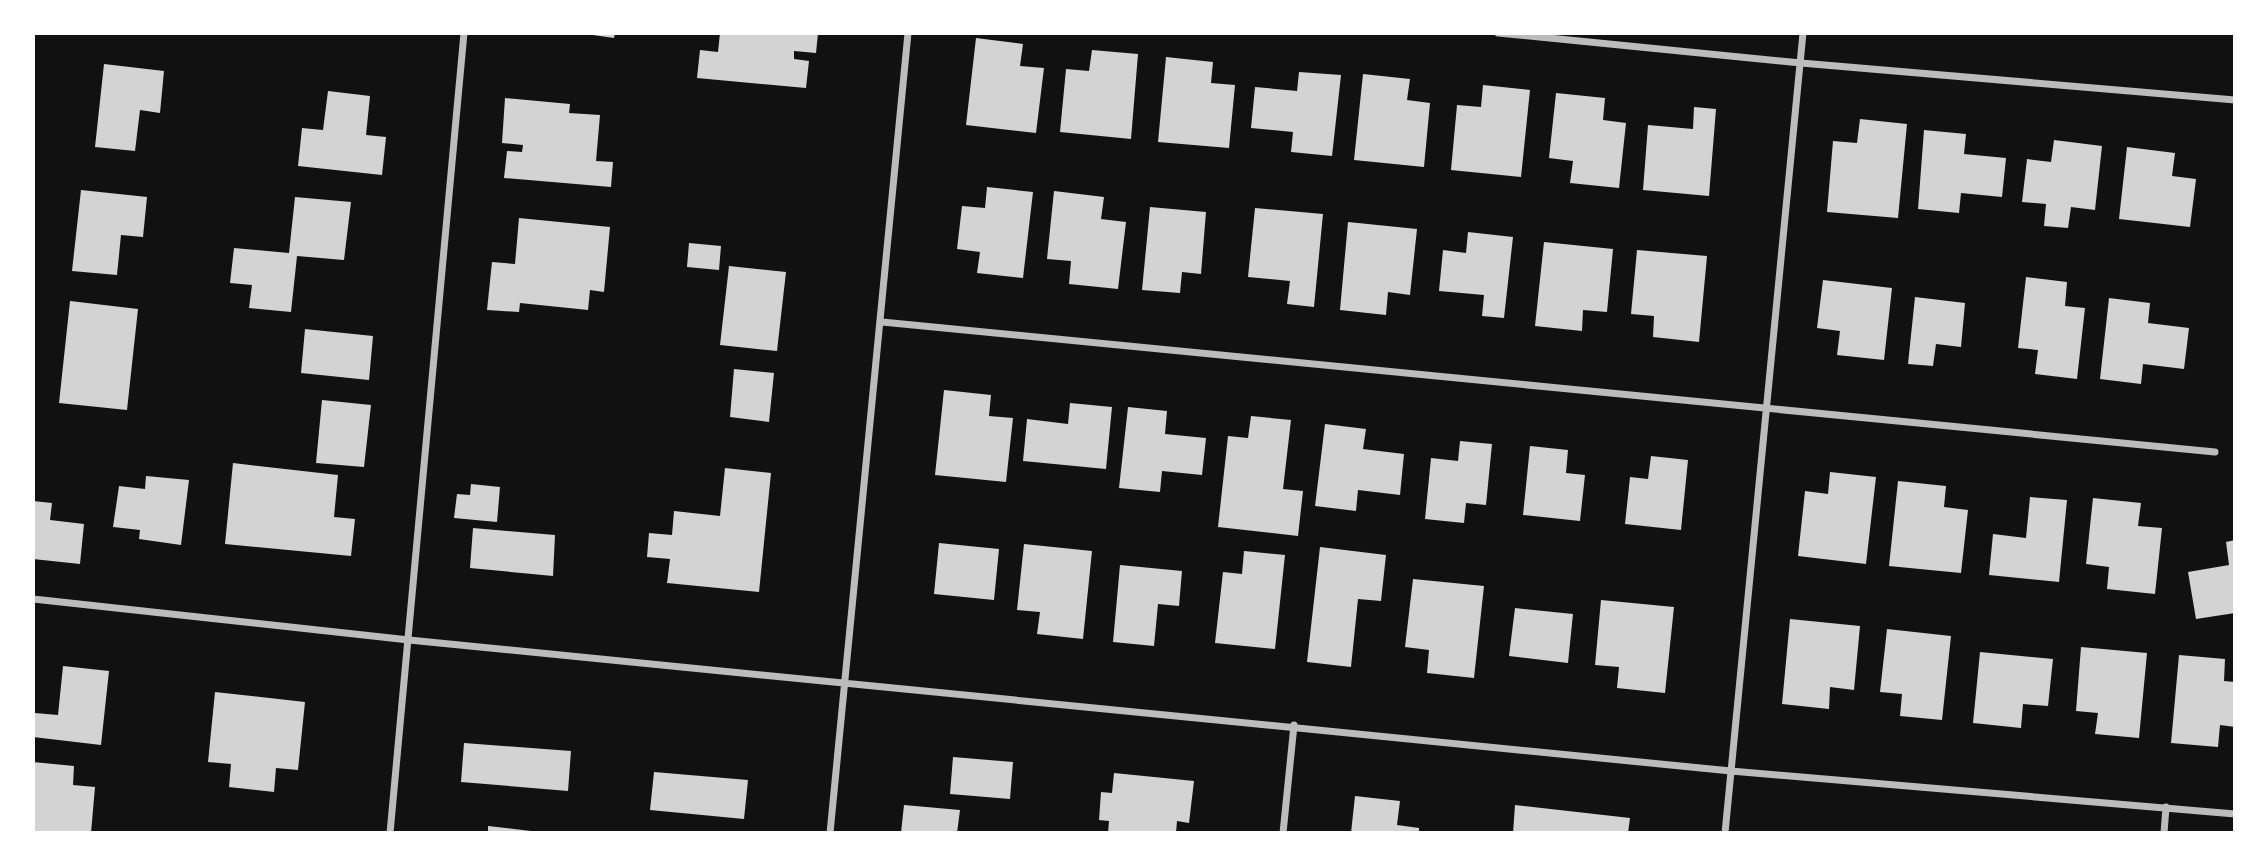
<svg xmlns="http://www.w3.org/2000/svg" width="2268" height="866" font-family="'DM Sans',sans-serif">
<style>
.building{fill:#d3d3d3}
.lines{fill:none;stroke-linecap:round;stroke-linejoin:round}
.minor{stroke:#bcbcbc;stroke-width:7}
</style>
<rect width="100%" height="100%" fill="#111"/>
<!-- building -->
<path class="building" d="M579 33H615L614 38Z
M720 33H818L816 53 794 51V59L809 61 806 88 697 78 700 50 718 52Z
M976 38 1023 44 1020 66 1044 68 1036 133 966 125Z
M1092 50 1138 54 1131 139 1060 132 1066 69 1089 71Z
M1166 57 1213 62 1211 83 1235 85 1229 148 1158 142Z
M104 64 164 71 160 113 140 110 135 151 95 147Z
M1299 72 1341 75 1332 156 1291 152 1293 132 1251 128 1255 87 1297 91Z
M1363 74 1410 79 1407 100 1430 103 1424 167 1354 160Z
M1483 85 1530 90 1521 177 1451 170 1457 105 1481 107Z
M328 91 370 96 366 135 386 137 382 175 298 166 302 128 323 130Z
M1556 93 1605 98 1603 120 1626 123 1619 188 1570 183 1573 161 1549 158Z
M505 98 570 104 569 113 600 115 596 161 613 162 611 187 504 178 507 151 522 152 523 145 502 143Z
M1694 107 1716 109 1709 196 1643 190 1648 125 1693 129Z
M1860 119 1907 124 1898 218 1827 212 1833 141 1857 143Z
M1924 130 1966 134 1964 154 2006 158 2002 197 1961 193 1959 213 1918 209Z
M2054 140 2102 146 2095 210 2071 207 2068 228 2044 226 2046 204 2022 202 2027 159 2051 162Z
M2127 147 2175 153 2172 176 2196 179 2190 227 2119 219Z
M987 187 1033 192 1023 278 977 273 980 252 957 249 962 206 985 208Z
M81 190 147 197 143 237 121 235 117 275 72 271Z
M1054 191 1104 197 1101 219 1126 222 1118 289 1069 284 1071 261 1047 259Z
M295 197 351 202 344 260 297 256 291 312 249 308 252 285 230 283 234 248 289 253Z
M1150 207 1206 212 1201 274 1182 272 1180 293 1142 290Z
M1255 208 1323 214 1314 307 1287 304 1290 281 1248 277Z
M519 218 610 227 604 292 590 290 588 310 520 303 519 312 487 310 492 262 515 264Z
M1348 222 1417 229 1410 295 1388 292 1386 315 1340 310Z
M1468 232 1513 237 1504 318 1482 316 1484 295 1439 291 1443 250 1466 253Z
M1544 242 1613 249 1607 312 1583 310 1582 331 1535 326Z
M689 243 721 246 719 270 687 267Z
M1637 250 1707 256 1699 342 1653 337 1654 316 1631 314Z
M729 266 786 272 777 351 720 345Z
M2026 277 2067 282 2065 306 2085 308 2077 379 2035 374 2038 350 2018 348Z
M1823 280 1892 288 1884 360 1837 355 1840 331 1817 328Z
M1915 297 1965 303 1961 347 1936 344 1933 366 1908 364Z
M2109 298 2150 303 2148 323 2189 328 2184 369 2143 364 2141 384 2100 379Z
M70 301 138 309 127 410 59 403Z
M305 329 373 336 369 380 301 373Z
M734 369 774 373 769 422 730 417Z
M944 390 991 395 989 416 1013 418 1006 482 935 475Z
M322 400 371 405 364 467 316 463Z
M1070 403 1112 407 1106 469 1023 461 1027 419 1068 424Z
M1128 407 1167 411 1165 434 1206 438 1202 475 1162 471 1160 492 1119 488Z
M1251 416 1291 420 1283 489 1303 491 1298 536 1218 527 1228 436 1248 438Z
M1325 424 1366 429 1363 449 1404 454 1400 495 1358 490 1356 511 1315 506Z
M1460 441 1492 444 1486 505 1466 503 1464 523 1425 519 1431 458 1458 461Z
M1530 446 1568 450 1566 473 1585 475 1580 521 1523 515Z
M1651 456 1688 460 1681 530 1625 524 1630 477 1648 479Z
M233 463 338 475 334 517 355 519 351 556 225 544Z
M725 468 771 473 759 592 667 583 670 559 647 557 649 533 672 535 674 511 720 516Z
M1830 472 1876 477 1866 564 1798 556 1805 491 1828 494Z
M146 476 189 480 181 545 139 539 140 530 113 527 119 486 145 489Z
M1898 481 1946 486 1944 507 1968 510 1961 573 1889 566Z
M471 484 500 487 497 522 454 518 457 494 470 495Z
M2030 497 2067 500 2059 582 1989 575 1993 534 2026 538Z
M2093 498 2141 503 2138 526 2162 528 2155 594 2107 589 2109 567 2086 564Z
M33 501 52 503 50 520 84 524 80 564 33 559Z
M473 528 555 535 553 576 470 568Z
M2235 540V613L2196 619 2188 572 2229 565 2226 542Z
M939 543 999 549 994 600 934 594Z
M1024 544 1092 551 1083 639 1037 634 1040 612 1017 610Z
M1320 547 1386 555 1381 601 1358 599 1351 667 1307 662Z
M1244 551 1285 555 1275 649 1215 643 1223 572 1242 574Z
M1120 565 1182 571 1179 606 1158 604 1154 646 1113 642Z
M1413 579 1484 586 1474 678 1427 673 1429 650 1405 647Z
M1601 600 1674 607 1665 693 1617 688 1619 667 1595 665Z
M1515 608 1573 614 1568 663 1509 656Z
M1790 619 1860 626 1854 690 1830 687 1829 709 1782 704Z
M1887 629 1951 636 1942 720 1900 716 1902 694 1880 692Z
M2081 647 2147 653 2139 738 2095 734 2098 713 2076 711Z
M1980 652 2053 659 2048 706 2023 704 2021 728 1973 723Z
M2179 655 2225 659 2224 681 2235 682V727L2220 725 2218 747 2171 743Z
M63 666 109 671 101 745 33 737 35 713 58 715Z
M215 692 305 702 298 770 276 768 274 792 229 787 231 764 208 762Z
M464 743 571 751 568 791 461 782Z
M953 757 1013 762 1010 799 950 794Z
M33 762 74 766 73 785 95 787 91 833H33Z
M654 772 748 780 744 819 650 810Z
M1114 773 1194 781 1189 823 1177 821 1176 833H1108L1109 821 1099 820 1101 792 1112 793Z
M1355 796 1400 801 1397 825 1419 828V833H1351Z
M904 805 960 810 957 833H901Z
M1515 805 1630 818 1628 833H1513Z
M488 826 531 831V833H488Z"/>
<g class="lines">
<!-- minor -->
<path class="minor" d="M1498 33 1801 63 2235 100
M882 322C1326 368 1771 406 2215 452
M33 599 409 640 1731 771 2235 814
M390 833 464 33
M830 833 908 33
M1283 833 1294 725
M1725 833 1803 33
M2164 833 2166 807"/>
</g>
<!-- border -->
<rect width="2268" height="866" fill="none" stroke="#ffffff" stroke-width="70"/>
</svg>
